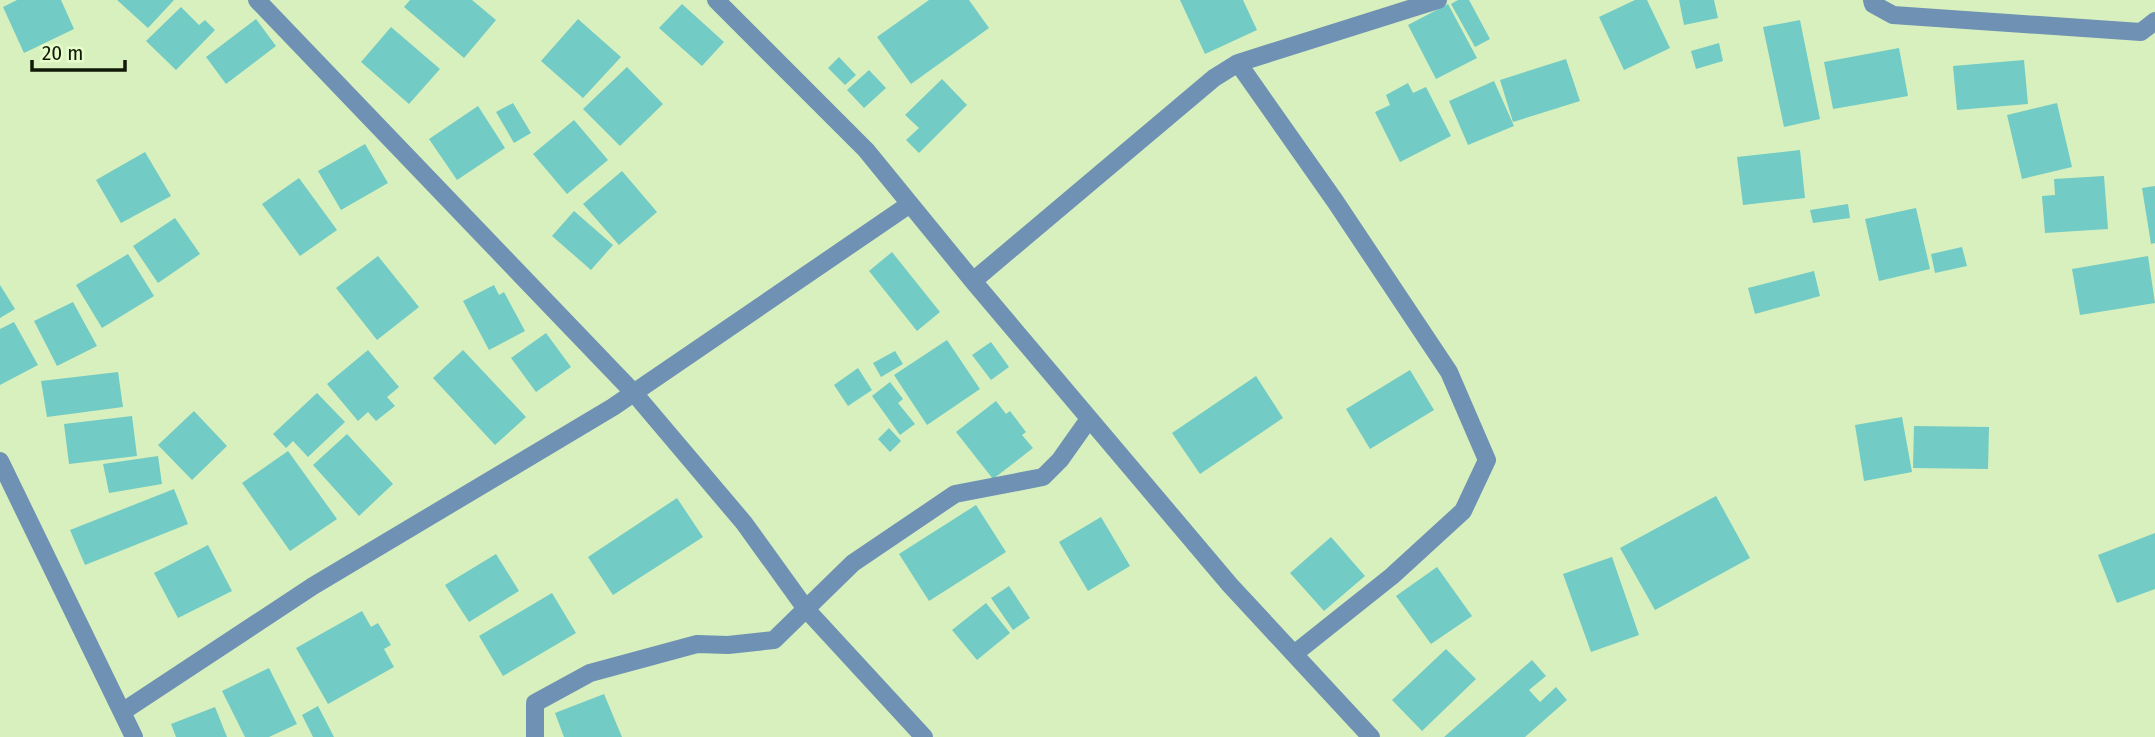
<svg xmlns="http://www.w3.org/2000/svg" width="2155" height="737" font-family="'Fira Sans Condensed',sans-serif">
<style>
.building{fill:#72cbc4}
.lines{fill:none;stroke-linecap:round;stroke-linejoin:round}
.minor{stroke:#6e91b4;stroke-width:18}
</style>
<rect width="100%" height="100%" fill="#d8f0be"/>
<!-- building -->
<path class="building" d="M17 0H61L74 29 24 53 3 7Z
M117 0H174L148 28Z
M410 0H472L496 20 464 58 404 7Z
M929 0H969L989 28 911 84 877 37Z
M1180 0H1243L1257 30 1205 54Z
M1458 0H1469L1490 39 1475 47 1451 4Z
M1635 0H1647L1670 48 1624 70 1599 17Z
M1679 0H1714L1718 18 1684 25Z
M682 4 724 42 702 66 659 28Z
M1448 4 1477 58 1436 79 1408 25Z
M181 7 199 25 205 20 215 30 176 70 146 41Z
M256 19 276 46 226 84 206 57Z
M578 19 621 57 583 98 541 61Z
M1800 20 1820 119 1784 127 1763 27Z
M391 27 440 69 409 104 361 62Z
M1719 43 1723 61 1696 69 1691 51Z
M1899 48 1908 96 1833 109 1824 62Z
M839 57 856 75 845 85 828 68Z
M1566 59 1580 101 1513 122 1500 80Z
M2024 60 2028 104 1957 110 1953 66Z
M627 67 663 104 620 146 583 109Z
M869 70 886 88 864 108 847 90Z
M942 79 967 105 919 153 906 140 919 128 905 115Z
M1494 81 1514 126 1468 145 1449 101Z
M1408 83 1413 93 1426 87 1451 136 1400 162 1375 112 1390 105 1386 95Z
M513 103 531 133 514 143 496 112Z
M2057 103 2072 167 2022 179 2007 115Z
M478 106 505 148 457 180 429 139Z
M574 120 608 160 567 194 533 154Z
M365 144 388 183 341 210 318 171Z
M1800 150 1805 198 1743 205 1737 157Z
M145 152 171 196 121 223 96 180Z
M622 171 657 212 619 245 583 204Z
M2104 176 2108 229 2045 233 2042 196 2055 195 2054 179Z
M299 178 337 230 300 256 262 204Z
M2155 186V243L2151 244 2142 188Z
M1848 204 1850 218 1813 223 1810 210Z
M1916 208 1930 269 1879 281 1865 219Z
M574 211 613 245 591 270 552 236Z
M175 218 200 254 158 283 133 246Z
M1962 247 1967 266 1935 273 1931 254Z
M892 252 940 312 917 331 869 271Z
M128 254 154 296 102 328 76 285Z
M378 256 419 307 377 340 336 288Z
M2148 256 2155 303 2080 315 2072 269Z
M1814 271 1820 296 1755 314 1748 288Z
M0 285 15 309 0 318Z
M494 285 499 295 504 292 525 331 489 350 463 301Z
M73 302 97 346 57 366 34 321Z
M14 322 38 365 0 385V329Z
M546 333 571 367 536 392 511 358Z
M947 340 980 389 927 425 894 375Z
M991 342 1009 367 991 380 972 355Z
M368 350 399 387 387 397 395 406 376 421 368 412 358 421 327 384Z
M463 350 526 417 495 445 433 378Z
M895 351 903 364 881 377 873 363Z
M858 368 872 390 848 406 834 385Z
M1410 370 1434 410 1370 449 1346 409Z
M118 372 123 407 47 417 41 381Z
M1256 376 1283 418 1200 474 1172 433Z
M890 382 903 399 898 403 915 424 900 435 872 396Z
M317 393 345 422 308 457 293 441 286 448 273 434Z
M996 401 1006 414 1010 411 1026 432 1022 435 1033 448 993 479 956 432Z
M194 411 227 446 192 480 158 445Z
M132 416 137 456 69 464 64 424Z
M1902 417 1912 472 1864 481 1855 425Z
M1914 426 1989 427 1988 469 1913 468Z
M889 428 901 441 890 452 878 439Z
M347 434 393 484 359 516 313 465Z
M288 451 337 519 290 551 242 483Z
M158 456 162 484 109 493 103 464Z
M174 489 188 524 85 565 70 530Z
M1716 496 1750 558 1655 610 1620 548Z
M677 498 703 537 613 595 588 557Z
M976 505 1006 552 929 601 899 554Z
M1101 517 1130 566 1088 591 1059 542Z
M2155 533V589L2117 603 2098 555Z
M1331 537 1365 576 1324 611 1290 573Z
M208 545 232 591 178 618 154 573Z
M496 554 519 591 469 622 445 585Z
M1612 557 1639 635 1591 652 1563 574Z
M1437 567 1472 616 1431 644 1396 596Z
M1009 586 1030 618 1013 630 991 598Z
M552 593 576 633 503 676 479 636Z
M986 603 1010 633 977 660 952 630Z
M362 611 371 627 378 623 391 645 384 649 394 667 328 704 296 648Z
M1446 649 1476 679 1422 731 1392 700Z
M1532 660 1546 676 1529 690 1540 702 1556 687 1567 700 1525 737H1444Z
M269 668 297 724 269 737H245L222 691Z
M604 694 622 737H564L555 713Z
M318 706 334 737H313L302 715Z
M215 707 227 737H176L171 724Z"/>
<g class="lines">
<!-- minor -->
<path class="minor" d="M257 0 634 393 744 523 806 609 924 737
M716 0 866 150 973 281 1230 585 1371 737
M1872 0 1873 4 1893 15 2141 32 2155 21
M1238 63 1335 201 1449 372 1487 460 1463 511 1392 576 1294 654
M973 281 1214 78 1238 63 1438 0
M0 461 134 737
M122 712 313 586 613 407 910 204
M535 737V703L590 673 697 644 728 645 774 640 853 563 955 494 1043 477 1060 460 1089 419"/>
</g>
<!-- scale -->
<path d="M32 60v10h93v-10" fill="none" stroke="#111907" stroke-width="3.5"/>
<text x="42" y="60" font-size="21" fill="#111907" stroke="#e5fdcb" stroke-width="5" paint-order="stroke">20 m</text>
</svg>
